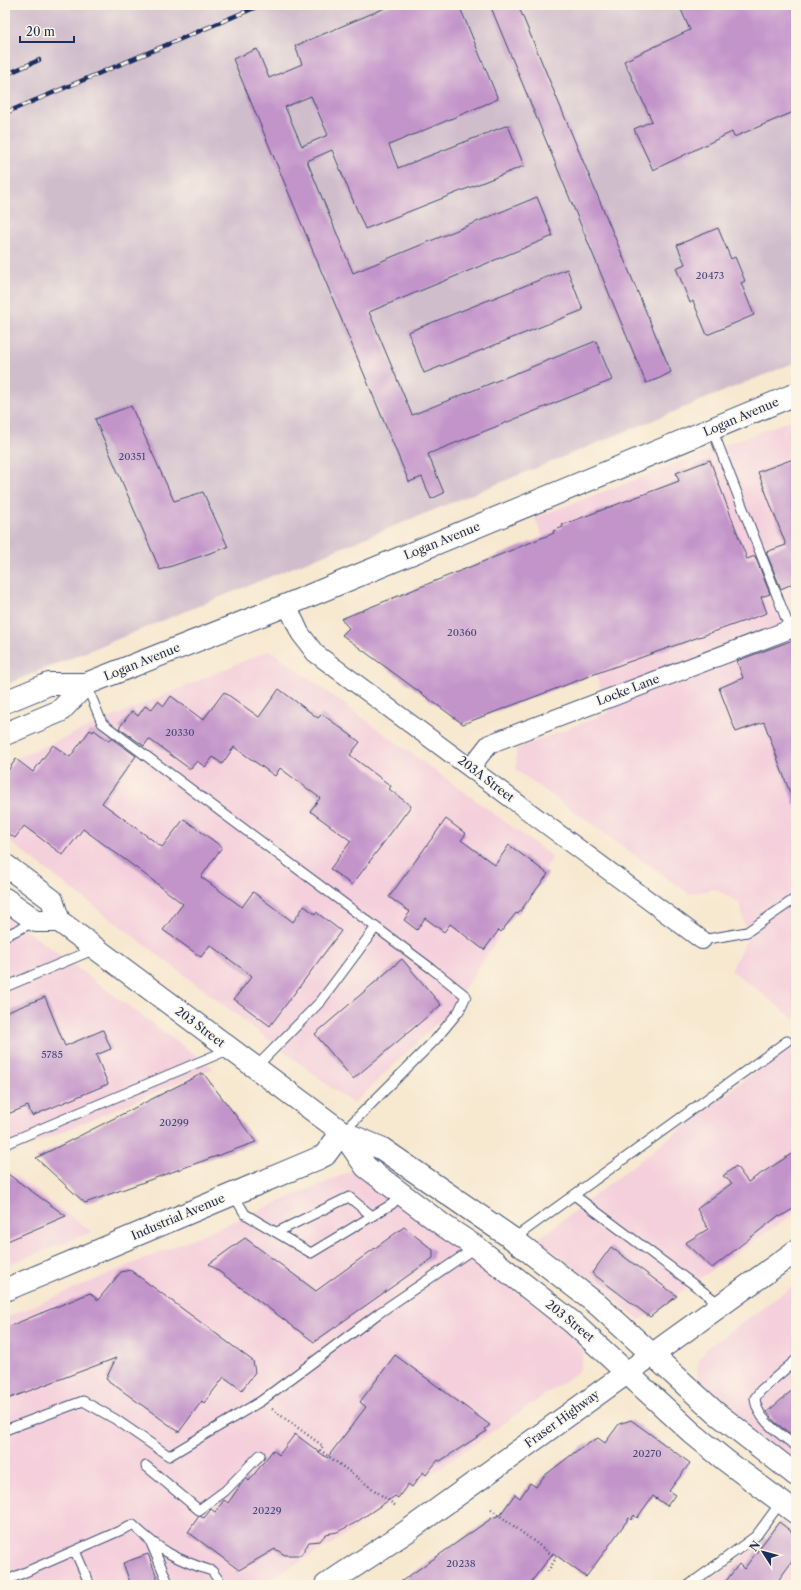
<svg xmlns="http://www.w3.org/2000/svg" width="801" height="1590" font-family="'Libre Caslon Text',serif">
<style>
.built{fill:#f4cfdc}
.industrial{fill:#d0bdcc}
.building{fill:#c394ca;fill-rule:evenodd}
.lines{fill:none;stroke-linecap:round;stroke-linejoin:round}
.service-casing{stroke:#3c4b6f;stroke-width:11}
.minor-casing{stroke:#3c4b6f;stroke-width:20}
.tertiary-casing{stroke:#3c4b6f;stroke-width:24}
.secondary-casing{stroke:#3c4b6f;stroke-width:24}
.path{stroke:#3c4b6f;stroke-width:2.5;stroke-dasharray:1 3;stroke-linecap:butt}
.service{stroke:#fff;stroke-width:9}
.minor{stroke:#fff;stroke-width:18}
.tertiary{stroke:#fff;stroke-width:22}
.secondary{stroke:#fff;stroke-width:22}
.rail-casing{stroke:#1b2f5e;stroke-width:4.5}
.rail{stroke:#fcf5e5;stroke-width:3;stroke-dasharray:9;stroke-linecap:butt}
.labels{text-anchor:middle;stroke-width:3;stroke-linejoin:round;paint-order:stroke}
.number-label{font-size:10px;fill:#454879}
.street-label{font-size:12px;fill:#1b2f5e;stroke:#fcf5e5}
</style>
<rect width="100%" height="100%" fill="#fcf5e5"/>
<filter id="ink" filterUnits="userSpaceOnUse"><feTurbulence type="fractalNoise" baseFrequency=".025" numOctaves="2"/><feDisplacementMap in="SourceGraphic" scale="8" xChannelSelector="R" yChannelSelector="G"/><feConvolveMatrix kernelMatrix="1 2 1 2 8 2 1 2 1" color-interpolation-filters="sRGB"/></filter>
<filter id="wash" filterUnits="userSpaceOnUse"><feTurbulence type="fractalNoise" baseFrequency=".012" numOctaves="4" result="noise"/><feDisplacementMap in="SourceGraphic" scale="16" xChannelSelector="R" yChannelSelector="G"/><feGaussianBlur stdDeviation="0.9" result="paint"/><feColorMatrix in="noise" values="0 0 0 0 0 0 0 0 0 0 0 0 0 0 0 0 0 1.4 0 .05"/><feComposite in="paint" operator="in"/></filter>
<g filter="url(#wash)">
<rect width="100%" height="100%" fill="#f7e8d0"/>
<!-- built -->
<path class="built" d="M796 418V617H794L724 457 796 634V1020L731 970 747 939 740 903 715 889 689 894 516 770V749L610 712 535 518Z
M270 650 553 857 447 1014 353 1104 5 838V763Z
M5 914 35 937 213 1068 5 1156Z
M796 1040V1212L640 1320 538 1239Z
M5 1168 92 1232 5 1266Z
M352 1171 579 1338 584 1352 579 1371 336 1541 259 1585H5V1318Z
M796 1284V1464L749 1429 700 1383 697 1372 699 1360 707 1348Z
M780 1519 796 1531V1585H704L761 1544Z"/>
<!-- industrial -->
<path class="industrial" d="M5 5H796V362L5 685Z"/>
<g id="blocks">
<!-- building -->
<path class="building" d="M392 5H459L498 99 389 145 398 168 508 125 524 166 365 229 332 150 307 161 353 273 537 197 553 236 369 312 412 415 596 341 612 380 428 454 444 493 431 499 422 477 409 482 233 59 257 49 269 78 302 64 295 46ZM311 96 328 135 302 146 285 107Z
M490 5H518L671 372 660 378 646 383Z
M679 5H796V111L734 137 732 132 653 170 634 129 652 121 624 61 690 30Z
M718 228 731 259 735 257 745 281 741 283 754 315 707 335 693 301 690 303 676 268 685 264 677 245Z
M567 269 583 310 424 373 408 332Z
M131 406 174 501 203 492 228 547 160 570 95 419Z
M796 458V582L781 589 766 552 786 545 758 472Z
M710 460 747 559 755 556 770 594 761 597 767 613 600 672 463 724 342 635 349 628 341 619 554 533 553 531 563 527 562 525 679 481 676 473Z
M796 639V804H794L764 722 736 732 719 688 743 678 737 661Z
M279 689 318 718 322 714 360 742 350 755 391 786 389 789 411 806 352 885 330 869 351 841 310 811 320 798 280 768 275 776 234 747 222 764 213 757 205 767 197 761 190 769 149 739 144 746 119 728 132 711 138 716 145 706 151 710 158 701 164 706 171 696 203 720 224 692 259 717Z
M90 730 93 732 94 730 109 741 111 738 136 756 102 803 162 847 184 819 222 847 201 877 242 907 253 892 293 922 304 906 315 914 316 912 341 931 270 1026 234 999 252 976 210 945 201 957 163 930 183 904 143 873 83 829 63 855 24 826 15 838 5 831V775L16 759 33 772 53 745 70 757Z
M446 819 466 834 461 840 495 865 509 845 548 874 518 914 516 913 501 932 499 930 484 950 450 924 444 932 425 918 417 930 404 920 410 912 389 897Z
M402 959 441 1005 353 1079 315 1034Z
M45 997 65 1046 103 1030 111 1049 96 1055 108 1084 32 1116 28 1106 5 1115V1013Z
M203 1073 256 1142 85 1203 36 1158Z
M796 1151V1207L780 1217 778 1216 712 1268 685 1243 708 1229 697 1209 732 1183 723 1176 736 1166 748 1182Z
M5 1172 66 1216 5 1242Z
M404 1227 433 1250V1258L314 1342 209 1264 245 1238 316 1291Z
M611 1247 677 1296 650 1317 592 1273Z
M130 1270 253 1361 255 1372 242 1390 224 1377 204 1403 202 1401 179 1432 106 1379 116 1358 5 1400V1328L90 1293 98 1300 121 1272Z
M395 1355 490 1425 485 1429 487 1431 440 1461 438 1460 426 1475 423 1472 412 1487 408 1484 398 1498 395 1496 355 1523 337 1532 326 1534 320 1541 309 1542 301 1555H285L275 1549 239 1570 188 1532 199 1516 204 1518 211 1509 215 1512 224 1500 228 1503 244 1480 246 1478 249 1481 273 1450 279 1455 295 1434 327 1458 366 1407 360 1402Z
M796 1387V1438L776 1423 767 1412Z
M631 1420 690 1463 669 1491 675 1495 667 1506 653 1496 637 1518 634 1515 631 1520 629 1518 586 1577 553 1553 529 1585H396L492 1518 500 1515 515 1494 520 1498 530 1483 536 1487 544 1476 579 1449 598 1438 605 1443 619 1424Z
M779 1522 796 1535V1556L775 1585H723L739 1564 744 1569Z
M148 1554 160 1585H131L123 1563Z"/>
</g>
</g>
<g filter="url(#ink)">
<use href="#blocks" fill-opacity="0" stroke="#3c4b6f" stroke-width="1"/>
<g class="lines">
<defs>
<path id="service" d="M712 429 790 629
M86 684 102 723 432 969 466 996 459 1011 436 1039 343 1132
M5 936 36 921
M702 940 747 932 796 898
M5 987 95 949
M255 1068 321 1001 376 927
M5 1144 230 1049
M233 1194 245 1214 311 1253 392 1204 401 1194
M574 1195 721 1305
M277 1232 349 1197 372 1216
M513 1239 787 1041
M796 1360 761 1390 755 1398C756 1419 780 1434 796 1446
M5 1430 83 1401 115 1419 169 1456 261 1401 379 1313 476 1247
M146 1466 199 1510 225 1491 260 1455
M151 1543 169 1585
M75 1551 90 1585
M5 1581 133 1525C160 1551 177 1560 212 1571L220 1582 219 1585
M689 1585 756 1536 781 1502"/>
<path id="minor" d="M287 605 300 633 315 653 702 940
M471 767 489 744 796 627"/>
<path id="tertiary" d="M5 1290 319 1158 325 1155 342 1132"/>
<path id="secondary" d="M5 702 49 684H86L287 605 796 394
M5 734 60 711 86 684
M5 865 52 900 59 921 342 1132 381 1148 513 1239 598 1305 715 1412 796 1475
M5 899 36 921H59
M342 1132 366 1167 444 1226 476 1247 572 1322 692 1433 725 1460 796 1513
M326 1585 406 1532 796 1251"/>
</defs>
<!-- service casing -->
<use href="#service" class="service-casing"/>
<!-- minor casing -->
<use href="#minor" class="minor-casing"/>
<!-- tertiary casing -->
<use href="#tertiary" class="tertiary-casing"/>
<!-- secondary casing -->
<use href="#secondary" class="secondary-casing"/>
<!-- path -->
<path class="path" d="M272 1409 323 1446 320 1450 396 1506
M491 1509 556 1558 548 1571"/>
<!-- service -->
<use href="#service" class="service"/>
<!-- minor -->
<use href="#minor" class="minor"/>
<!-- tertiary -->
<use href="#tertiary" class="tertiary"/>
<!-- secondary -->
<use href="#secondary" class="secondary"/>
<defs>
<path id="rail" d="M5 75 39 60
M5 113 261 5"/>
</defs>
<!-- rail casing -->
<use href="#rail" class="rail-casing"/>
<!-- rail -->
<use href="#rail" class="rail"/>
</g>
</g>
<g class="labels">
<!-- number labels -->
<g class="number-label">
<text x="710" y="279">20473</text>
<text x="132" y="460">20351</text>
<text x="462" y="636">20360</text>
<text x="180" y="736">20330</text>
<text x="52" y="1058">5785</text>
<text x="174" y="1126">20299</text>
<text x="647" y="1457">20270</text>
<text x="267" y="1514">20229</text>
<text x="461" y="1567">20238</text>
</g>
<!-- street labels -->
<g class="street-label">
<text transform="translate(741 417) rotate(-23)" y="4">Logan Avenue</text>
<text transform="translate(442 541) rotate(-22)" y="4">Logan Avenue</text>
<text transform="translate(142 662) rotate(-22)" y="4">Logan Avenue</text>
<text transform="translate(628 690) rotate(-21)" y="4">Locke Lane</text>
<text transform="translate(486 779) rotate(37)" y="4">203A Street</text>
<text transform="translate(200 1027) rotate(37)" y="4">203 Street</text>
<text transform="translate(178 1217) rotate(-23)" y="4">Industrial Avenue</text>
<text transform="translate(570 1321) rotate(39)" y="4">203 Street</text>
<text transform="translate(562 1419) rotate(-36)" y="4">Fraser Highway</text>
</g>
</g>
<!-- margin -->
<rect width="801" height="1590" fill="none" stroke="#fcf5e5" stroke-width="20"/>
<!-- north arrow -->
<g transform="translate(763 1552) rotate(306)" stroke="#fcf5e5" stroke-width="3" paint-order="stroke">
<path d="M0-3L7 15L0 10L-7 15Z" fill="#1b2f5e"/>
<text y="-6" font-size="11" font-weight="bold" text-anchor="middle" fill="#1b2f5e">N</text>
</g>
<!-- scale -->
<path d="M20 36v6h54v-6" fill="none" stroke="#1b2f5e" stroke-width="2"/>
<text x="26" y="36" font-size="12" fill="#1b2f5e" stroke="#fcf5e5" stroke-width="3" paint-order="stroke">20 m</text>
</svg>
